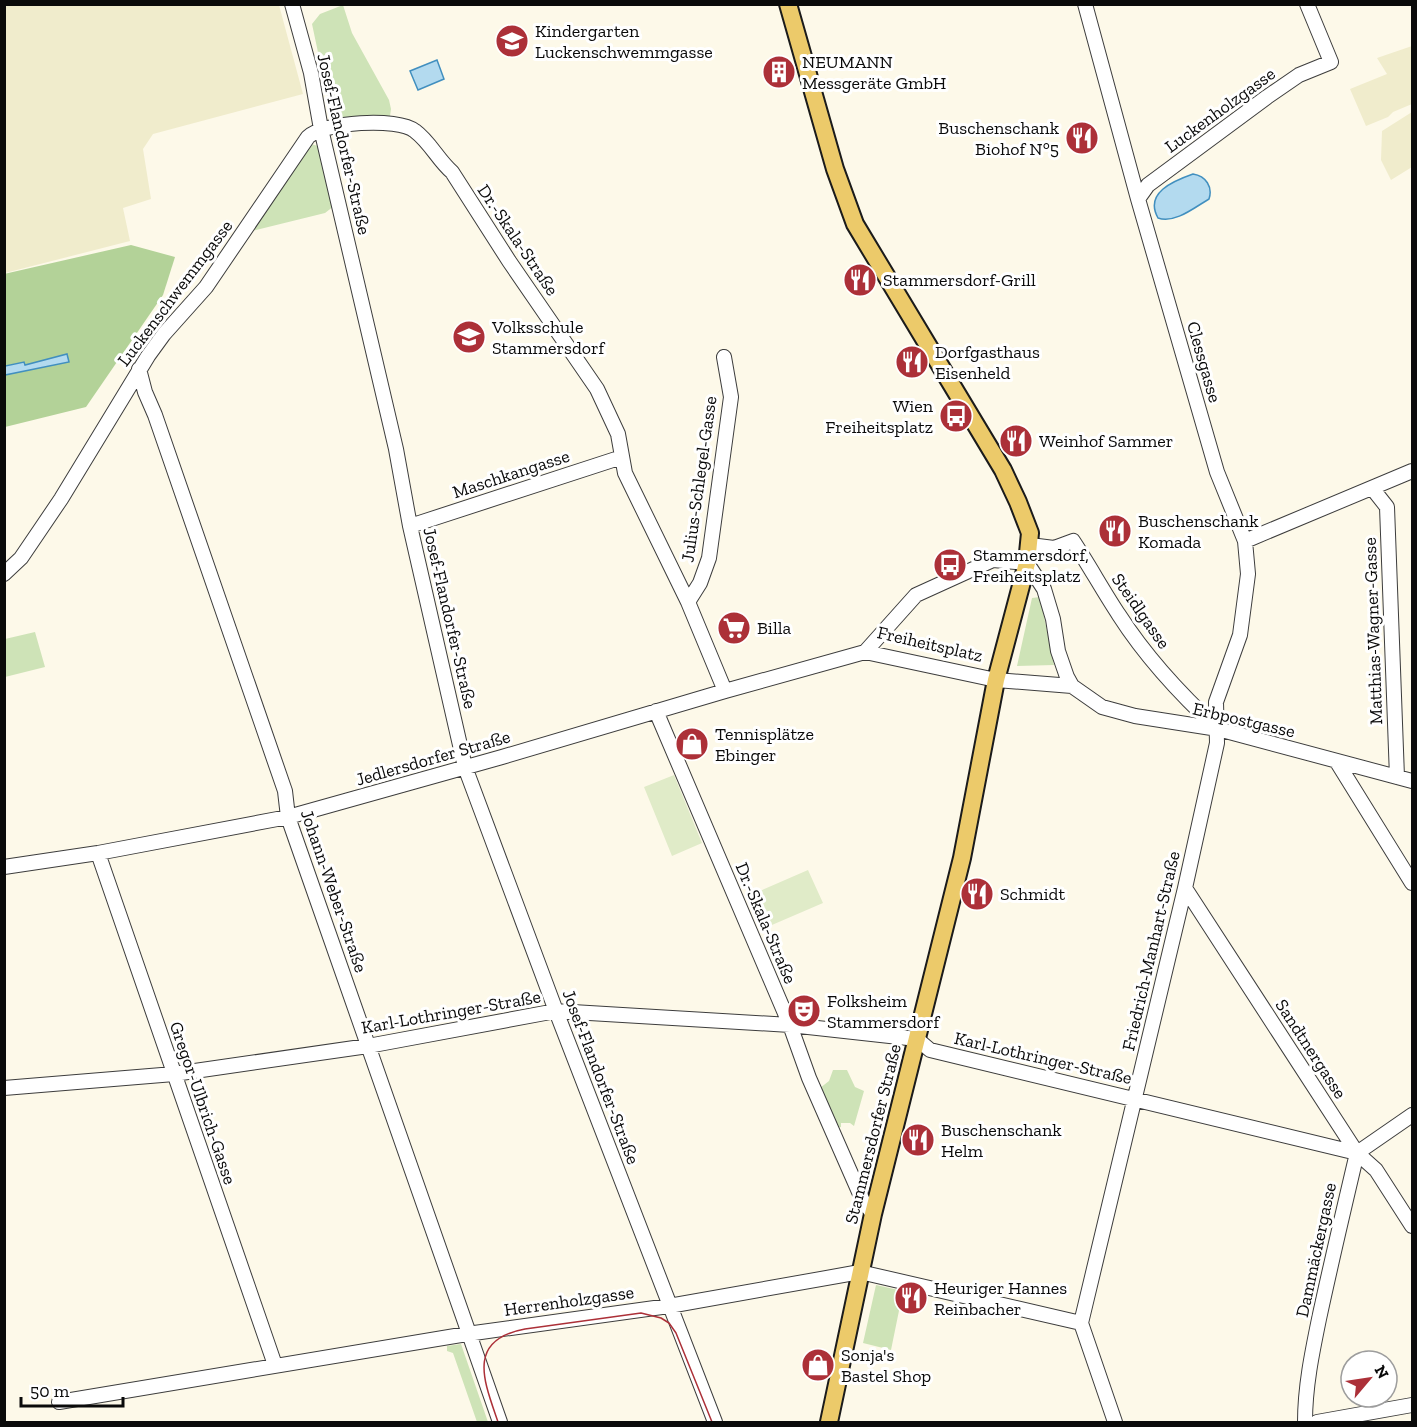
<svg xmlns="http://www.w3.org/2000/svg" width="1417" height="1427" font-family="'Zilla Slab',serif">
<style>
.farmland{fill:#f0eccc}
.green{fill:#cee3b7}
.forest{fill:#b3d298}
.pitch{fill:#e0ebc8}
.water{fill:#b3daef;stroke:#418fbf;stroke-width:1.5}
.lines{fill:none;stroke-linecap:round;stroke-linejoin:round}
.minor-casing{stroke:#3d3d3d;stroke-width:16}
.major-casing{stroke:#1b1b1b;stroke-width:20}
.minor{stroke:#fff;stroke-width:14}
.major{stroke:#ecca6a;stroke-width:16}
.tram{stroke:#ac3038;stroke-width:1.5}
.labels{text-anchor:middle;stroke-width:6;stroke-linejoin:round;paint-order:stroke}
.poi-label{font-size:18px;fill:#0a0a0a;stroke:#fff;text-anchor:start}
.street-label{font-size:18px;fill:#0a0a0a;stroke:#fff}
</style>
<rect width="100%" height="100%" fill="#fdf9e9"/>
<!-- farmland -->
<path class="farmland" d="M4 5H279L303 94 153 134 143 149 151 199 123 208 130 241 5 273Z
M1412 46V104L1393 112 1388 117 1366 126 1350 89 1387 74 1377 58Z
M1412 112V167L1391 180 1381 160 1382 131Z"/>
<!-- green -->
<path class="green" d="M343 5 352 33 389 100 391 109 390 116 333 123 312 24 320 14Z
M311 144 318 146 334 206 325 213 252 231Z
M1040 597 1054 665 1017 666 1032 598Z
M35 632 45 667 5 677V639Z
M833 1070H847L855 1087 864 1091 854 1126 850 1123H841V1127L836 1128 820 1088 829 1081Z
M876 1285 903 1291 891 1350 863 1343Z
M461 1344 488 1422H477L453 1353 447 1351V1346Z"/>
<!-- forest -->
<path class="forest" d="M131 245 175 257 163 295 86 407 5 427 4 274Z"/>
<!-- pitch -->
<path class="pitch" d="M674 775 702 843 672 856 644 787Z
M808 870 823 903 760 930 746 897Z"/>
<!-- water -->
<path class="water" d="M437 60 444 79 418 90 410 71Z
M1193 174C1206 176 1213 187 1209 199 1195 207 1175 224 1158 218 1144 193 1173 181 1193 174Z
M67 354 69 362 5 375V366L24 362 25 365Z"/>
<g class="lines">
<defs>
<path id="minor" d="M292 4 311 73 321 129 396 449 410 526 465 767 556 1011 715 1422
M1085 4 1138 199 1217 472 1245 541 1248 574 1240 635 1216 702 1217 743 1185 888 1081 1323 1115 1422
M1138 199 1148 185 1267 97 1299 75 1331 62 1307 4
M139 369 145 392 155 415 285 791 288 817 500 1422
M1372 488 1387 507 1397 777
M410 526 622 457
M1245 541 1412 471
M1030 545 1054 548 1073 541C1089 565 1103 591 1119 615 1146 657 1181 695 1218 729
M4 574 21 558 61 499 148 356 164 334 206 287 308 137C324 122 397 117 415 131 430 142 438 160 452 172L509 261 597 389 618 434 625 473 688 602 725 691
M688 602 700 583 709 558 731 397 724 357
M865 652 916 595 993 560 1027 563 1044 589 1053 619 1058 651 1067 677 1072 686 1102 707 1135 716 1218 729 1412 781
M656 711 790 1025 809 1078 863 1201 873 1214
M1337 762 1412 883
M98 853 275 1365
M4 867 98 853 288 817 502 757 725 691 865 652 996 680 1072 686
M1185 888 1357 1153 1376 1170 1412 1226
M4 1088 174 1074 368 1046 556 1011 790 1025 917 1039 930 1050 1357 1153
M59 1402 467 1334 669 1306 860 1272 1081 1323
M1305 1422C1305 1387 1312 1353 1319 1319 1331 1263 1344 1208 1357 1153L1412 1115
M1317 1422 1412 1405"/>
<path id="major" d="M788 4 835 169 855 224 1003 470 1018 502 1030 533 1027 563 996 680 962 858 873 1214 829 1422"/>
</defs>
<!-- minor casing -->
<use href="#minor" class="minor-casing"/>
<!-- major casing -->
<use href="#major" class="major-casing"/>
<!-- minor -->
<use href="#minor" class="minor"/>
<!-- major -->
<use href="#major" class="major"/>
<!-- tram -->
<path class="tram" d="M498 1422C484 1381 466 1340 525 1329L641 1313 661 1318 669 1323 676 1333 712 1422"/>
</g>
<!-- icons -->
<defs>
<symbol id="school-disc" viewBox="-11 -11 22 22"><circle r="9.5" fill="#ac3038" stroke="#fff"/><path d="M0-5L7-2L0 1L-7-2ZM-4 1L0 2.5L4 1V4Q0 6-4 4Z" fill="#fff"/></symbol>
<symbol id="building-disc" viewBox="-11 -11 22 22"><circle r="9.5" fill="#ac3038" stroke="#fff"/><path d="M-4-6H4V6H1V3H-1V6H-4ZM-2.5-4.3h1.7v1.8h-1.7ZM.8-4.3h1.7v1.8H.8ZM-2.5-1h1.7V.8h-1.7ZM.8-1h1.7V.8H.8Z" fill="#fff"/></symbol>
<symbol id="restaurant-disc" viewBox="-11 -11 22 22"><circle r="9.5" fill="#ac3038" stroke="#fff"/><path d="M-5-6h1v4h1v-4h1v4h1v-4h1v5L-1.5 .5V6h-2V.5L-5-1ZM5-6V6H3V1.5H1.5Q1.5-4 5-6Z" fill="#fff"/></symbol>
<symbol id="bus-disc" viewBox="-11 -11 22 22"><circle r="9.5" fill="#ac3038" stroke="#fff"/><path d="M-5-6H5V4H4V6H2V4H-2V6H-4V4H-5ZM-3.5-4V0h7V-4ZM-3.5 1.2v1.5H-2V1.2ZM2 1.2v1.5H3.5V1.2Z" fill="#fff"/></symbol>
<symbol id="supermarket-disc" viewBox="-11 -11 22 22"><circle r="9.5" fill="#ac3038" stroke="#fff"/><path d="M-6-5.5h2.5l.6 2H6L4.5 2H-2.5L-4.4-4H-6ZM-1.5 3.2a1.3 1.3 0 1 0 .1 0ZM3 3.2a1.3 1.3 0 1 0 .1 0Z" fill="#fff"/></symbol>
<symbol id="shop-disc" viewBox="-11 -11 22 22"><circle r="9.5" fill="#ac3038" stroke="#fff"/><path d="M-5-2.5h2.3a2.7 3.5 0 0 1 5.4 0H5L5.5 6h-11ZM-1.5-2.5h3a1.5 2.3 0 0 0-3 0Z" fill="#fff"/></symbol>
<symbol id="theatre-disc" viewBox="-11 -11 22 22"><circle r="9.5" fill="#ac3038" stroke="#fff"/><path d="M-5-5.5Q0-4 5-5.5V0Q5 5 0 6Q-5 5-5 0ZM-3.3-2.5H-1v1.5H-3.3ZM1-2.5H3.3v1.5H1ZM-2.8 1Q0 5.5 2.8 1Z" fill="#fff"/></symbol>
</defs>
<g fill-rule="evenodd">
<use href="#school-disc" x="493" y="22" width="38" height="38"/>
<use href="#building-disc" x="760" y="53" width="38" height="38"/>
<use href="#restaurant-disc" x="1063" y="119" width="38" height="38"/>
<use href="#restaurant-disc" x="841" y="261" width="38" height="38"/>
<use href="#school-disc" x="450" y="318" width="38" height="38"/>
<use href="#restaurant-disc" x="893" y="343" width="38" height="38"/>
<use href="#bus-disc" x="937" y="397" width="38" height="38"/>
<use href="#restaurant-disc" x="997" y="422" width="38" height="38"/>
<use href="#restaurant-disc" x="1096" y="512" width="38" height="38"/>
<use href="#bus-disc" x="931" y="546" width="38" height="38"/>
<use href="#supermarket-disc" x="715" y="609" width="38" height="38"/>
<use href="#shop-disc" x="673" y="725" width="38" height="38"/>
<use href="#restaurant-disc" x="958" y="875" width="38" height="38"/>
<use href="#theatre-disc" x="785" y="992" width="38" height="38"/>
<use href="#restaurant-disc" x="899" y="1121" width="38" height="38"/>
<use href="#restaurant-disc" x="892" y="1279" width="38" height="38"/>
<use href="#shop-disc" x="799" y="1346" width="38" height="38"/>
</g>
<g class="labels">
<!-- poi labels -->
<g class="poi-label">
<text x="535" y="37">Kindergarten<tspan x="535" dy="21">Luckenschwemmgasse</tspan></text>
<text x="802" y="68">NEUMANN<tspan x="802" dy="21">Messgeräte GmbH</tspan></text>
<text x="1059" y="134" text-anchor="end">Buschenschank<tspan x="1059" dy="21">Biohof N°5</tspan></text>
<text x="883" y="286">Stammersdorf-Grill</text>
<text x="492" y="333">Volksschule<tspan x="492" dy="21">Stammersdorf</tspan></text>
<text x="935" y="358">Dorfgasthaus<tspan x="935" dy="21">Eisenheld</tspan></text>
<text x="933" y="412" text-anchor="end">Wien<tspan x="933" dy="21">Freiheitsplatz</tspan></text>
<text x="1039" y="447">Weinhof Sammer</text>
<text x="1138" y="527">Buschenschank<tspan x="1138" dy="21">Komada</tspan></text>
<text x="973" y="561">Stammersdorf,<tspan x="973" dy="21">Freiheitsplatz</tspan></text>
<text x="757" y="634">Billa</text>
<text x="715" y="740">Tennisplätze<tspan x="715" dy="21">Ebinger</tspan></text>
<text x="1000" y="900">Schmidt</text>
<text x="827" y="1007">Folksheim<tspan x="827" dy="21">Stammersdorf</tspan></text>
<text x="941" y="1136">Buschenschank<tspan x="941" dy="21">Helm</tspan></text>
<text x="934" y="1294">Heuriger Hannes<tspan x="934" dy="21">Reinbacher</tspan></text>
<text x="841" y="1361">Sonja's<tspan x="841" dy="21">Bastel Shop</tspan></text>
</g>
<!-- street labels -->
<g class="street-label">
<text transform="translate(1220 110) rotate(-36)" y="6">Luckenholzgasse</text>
<text transform="translate(344 144) rotate(77)" y="6">Josef-Flandorfer-Straße</text>
<text transform="translate(518 240) rotate(56)" y="6">Dr.-Skala-Straße</text>
<text transform="translate(175 293) rotate(-53)" y="6">Luckenschwemmgasse</text>
<text transform="translate(1204 362) rotate(74)" y="6">Clessgasse</text>
<text transform="translate(511 474) rotate(-18)" y="6">Maschkangasse</text>
<text transform="translate(699 479) rotate(-82)" y="6">Julius-Schlegel-Gasse</text>
<text transform="translate(1141 611) rotate(55)" y="6">Steidlgasse</text>
<text transform="translate(450 618) rotate(77)" y="6">Josef-Flandorfer-Straße</text>
<text transform="translate(1373 631) rotate(-92)" y="6">Matthias-Wagner-Gasse</text>
<text transform="translate(930 644) rotate(13)" y="6">Freiheitsplatz</text>
<text transform="translate(1244 720) rotate(13)" y="6">Erbpostgasse</text>
<text transform="translate(433 758) rotate(-16)" y="6">Jedlersdorfer Straße</text>
<text transform="translate(334 891) rotate(71)" y="6">Johann-Weber-Straße</text>
<text transform="translate(766 923) rotate(67)" y="6">Dr.-Skala-Straße</text>
<text transform="translate(1151 951) rotate(-77)" y="6">Friedrich-Manhart-Straße</text>
<text transform="translate(451 1012) rotate(-10)" y="6">Karl-Lothringer-Straße</text>
<text transform="translate(1311 1049) rotate(57)" y="6">Sandtnergasse</text>
<text transform="translate(1043 1058) rotate(13)" y="6">Karl-Lothringer-Straße</text>
<text transform="translate(601 1077) rotate(69)" y="6">Josef-Flandorfer-Straße</text>
<text transform="translate(203 1103) rotate(71)" y="6">Gregor-Ulbrich-Gasse</text>
<text transform="translate(873 1134) rotate(-76)" y="6">Stammersdorfer Straße</text>
<text transform="translate(1316 1250) rotate(-78)" y="6">Dammäckergasse</text>
<text transform="translate(569 1301) rotate(-8)" y="6">Herrenholzgasse</text>
</g>
</g>
<!-- border -->
<rect width="1417" height="1427" fill="none" stroke="#0a0a0a" stroke-width="12"/>
<!-- north arrow -->
<g transform="translate(1369 1379) rotate(61)"><circle r="28" fill="#ffffff" stroke="#9d9d9d" stroke-width="1.5"/>
<path d="M0-4.5L10 22L0 15L-10 22Z" fill="#ac3038"/>
<text y="-9" font-size="16" font-weight="bold" text-anchor="middle" fill="#0a0a0a">N</text>
</g>
<!-- scale -->
<path d="M21 1397v9h102v-9" fill="none" stroke="#0a0a0a" stroke-width="3"/>
<text x="30" y="1397" font-size="18" fill="#0a0a0a" stroke="#ffffff" stroke-width="4.5" paint-order="stroke">50 m</text>
</svg>
